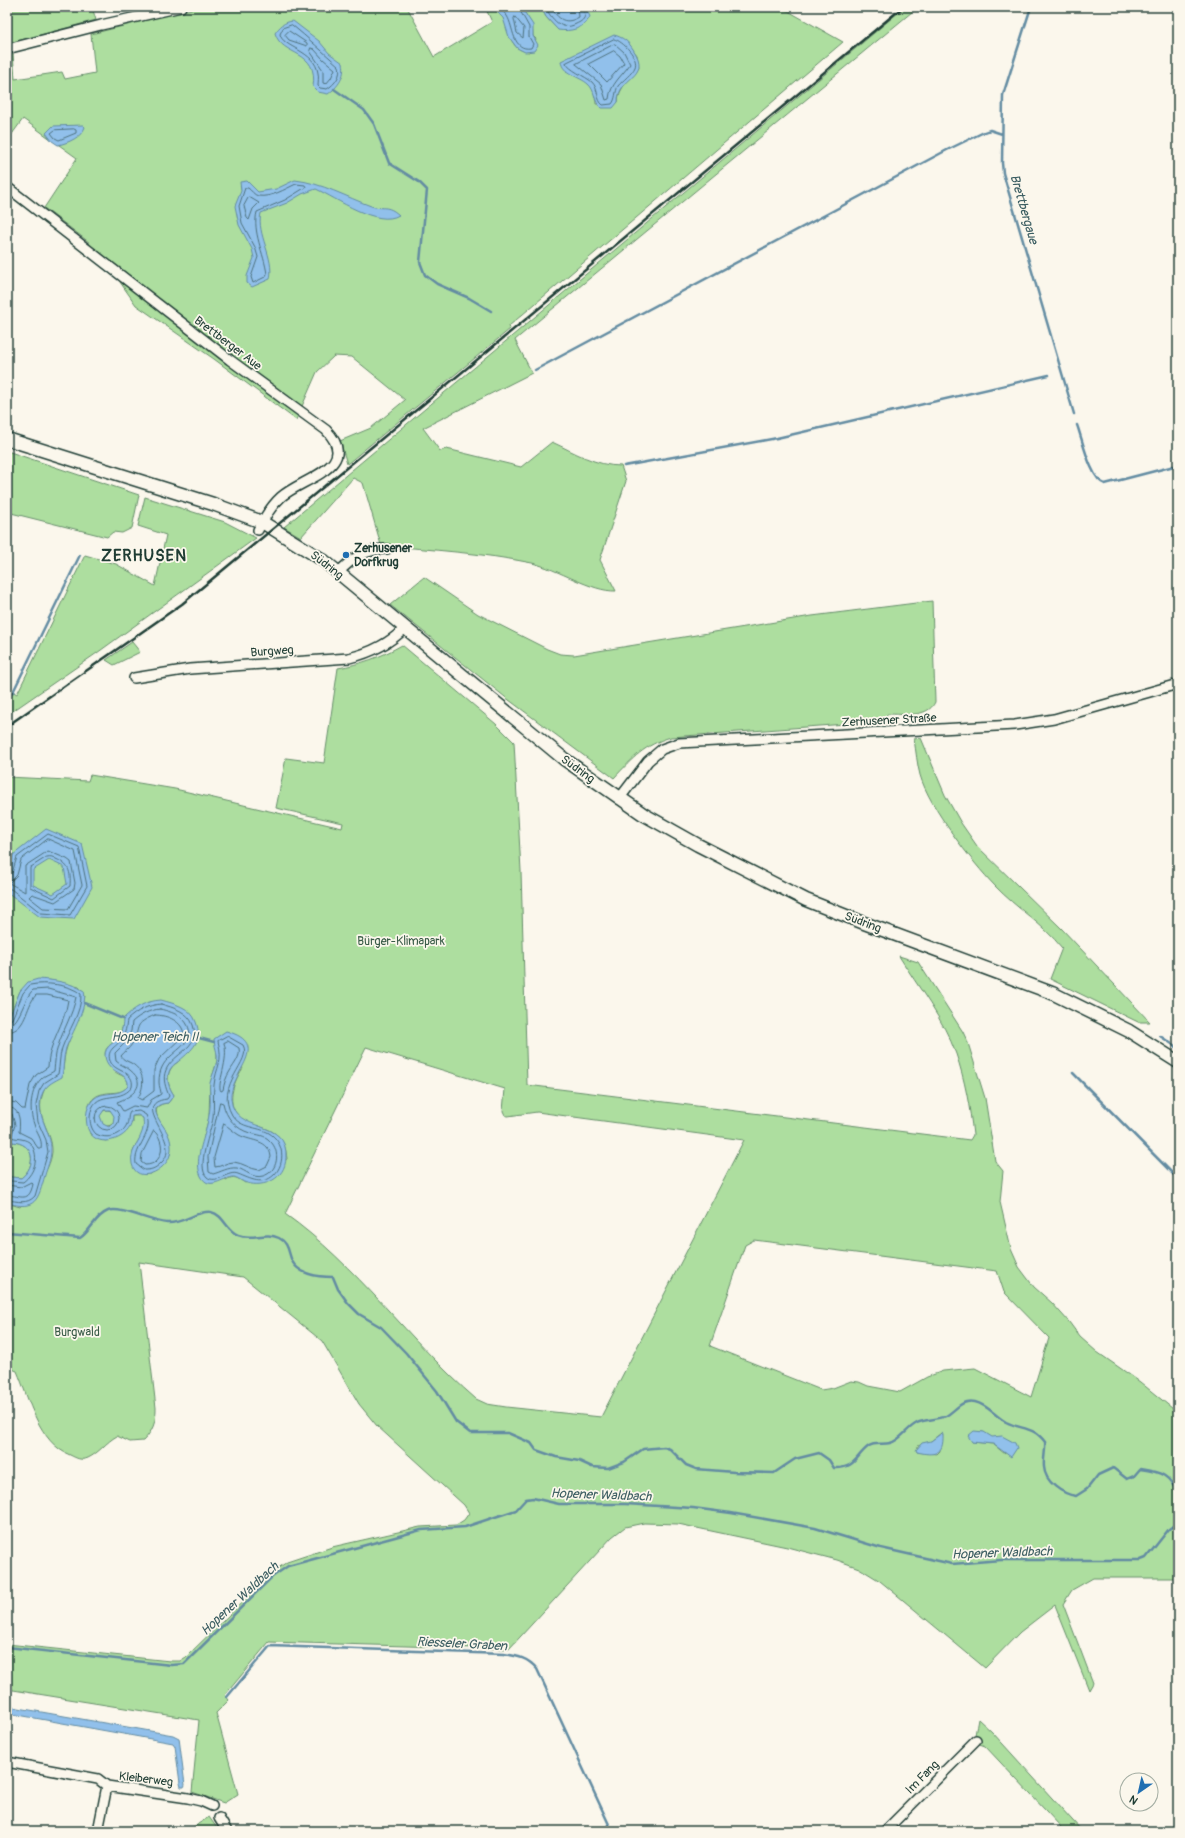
<svg xmlns="http://www.w3.org/2000/svg" width="1185" height="1838" font-family="Pangolin,sans-serif">
<style>
.green{fill:#adde9f;stroke:#668e6a;fill-rule:evenodd}
.water{fill:#91c0eb;stroke:#638ca2;fill-rule:evenodd}
.lines{fill:none;stroke-linecap:round;stroke-linejoin:round}
.shore{stroke:#4d717d;stroke-width:1}
.stream{stroke:#638ca2;stroke-width:2.5}
.minor-casing{stroke:#1f3d34;stroke-width:12}
.secondary-casing{stroke:#1f3d34;stroke-width:15}
.minor{stroke:#fbf7ec;stroke-width:9}
.secondary{stroke:#fbf7ec;stroke-width:12}
.rail{stroke:#1f3d34;stroke-width:2.5}
.poi-dot{fill:#1f6fb2;stroke:#fbf7ec;stroke-width:1.5}
.labels{text-anchor:middle;stroke-width:3.5;stroke-linejoin:round;paint-order:stroke}
.street-label{font-size:12px;fill:#1f3d34;stroke:#fbf7ec}
.poi-label{font-size:12px;font-weight:bold;fill:#1f3d34;stroke:#fbf7ec;text-anchor:start}
.park-label{font-size:12px;fill:#3b5d49;stroke:#fbf7ec}
.water-label{font-size:13px;font-style:italic;fill:#3c5e62;stroke:#fbf7ec}
.district-label{font-size:16px;font-weight:bold;letter-spacing:1px;fill:#1f3d34;stroke:#fbf7ec}
</style>
<rect width="100%" height="100%" fill="#fbf7ec"/>
<filter id="ink" filterUnits="userSpaceOnUse"><feTurbulence type="fractalNoise" baseFrequency=".025" numOctaves="2"/><feDisplacementMap in="SourceGraphic" scale="8" xChannelSelector="R" yChannelSelector="G"/><feConvolveMatrix kernelMatrix="1 2 1 2 8 2 1 2 1" color-interpolation-filters="sRGB"/></filter>
<g filter="url(#ink)">
<!-- green -->
<path class="green" d="M7 7H92L96 20 7 44Z
M199 7H407L434 57 492 22 485 7H492C496 10 501 14 504 18 511 31 508 50 529 52L536 39 533 36C533 25 527 16 521 7H541L546 17 558 30 589 11 586 7H781L843 42 509 326 510 329 347 464 340 441 371 428 405 400 352 357 334 356 317 372 296 420 214 359 136 305 120 282 123 275 88 245 90 243 44 208 77 158 23 119 7 141V55L13 54 15 79 62 72 65 79 95 73 91 34ZM627 42 637 55 639 68C631 78 618 88 618 102L596 104C596 100 595 96 594 92 591 81 575 74 566 71Z
M905 7H918L515 340 532 373 423 428 440 451 446 449 451 450 521 467 552 442C574 452 596 466 621 466L626 481 600 560 616 591C592 592 558 569 532 563 483 553 431 550 381 545L363 483 353 478 301 537 284 527Z
M7 451 139 495 132 528 122 533 113 532 107 537 7 512Z
M145 497 225 522 256 538 97 653 7 715V693L10 690 17 694 85 555 116 564 155 586 166 535 138 526Z
M424 577 478 614 547 649 560 654 574 655 812 616 932 601 935 702C928 718 903 714 887 714L886 721 671 737C644 745 633 758 614 778L505 697 390 605Z
M132 642 140 652 114 665 106 660Z
M402 645 496 724 514 742 521 871 527 1085 970 1140 973 1135C970 1108 965 1080 956 1054 944 1020 918 987 899 956L918 962 963 1032 968 1043 985 1098 995 1161 1003 1171 1000 1202 1011 1249 1019 1267 1034 1287 1052 1303 1069 1322 1080 1337 1097 1352 1140 1382 1178 1413V1578H1093L1072 1590 1063 1604 1093 1683 1089 1690 1055 1605 1020 1632 985 1668 880 1581 859 1568 837 1560 787 1547 678 1524 644 1523 625 1527 612 1537 509 1649 269 1642 225 1695 229 1700 216 1713 238 1794 224 1803 192 1792 199 1720 7 1689V1644L170 1661H180L186 1657 274 1571 287 1562 332 1547 420 1527 456 1525 464 1520 469 1513 464 1505 377 1426 359 1404 322 1341 243 1277 139 1262 156 1408C156 1422 153 1431 143 1441L130 1442 117 1436C106 1442 99 1453 88 1458 81 1461 76 1458 70 1455 39 1443 29 1399 17 1371L7 1367V1203L20 1207C31 1191 50 1173 52 1152 53 1131 34 1118 43 1093 46 1083 57 1081 62 1071 64 1067 64 1056 66 1050 71 1032 81 1015 85 996L79 987 49 980 20 991 7 1023V777L88 781 90 775 175 789 342 828 343 823 276 808 286 758 324 763 338 668C361 664 381 657 402 645ZM122 1028 178 1062C165 1070 166 1084 174 1095L168 1103 162 1104 157 1107C154 1118 163 1124 167 1133 171 1141 171 1147 170 1155L151 1174H143L137 1171C136 1166 132 1157 133 1152 135 1141 153 1127 141 1116H132V1122L106 1141 98 1139 90 1134C87 1116 83 1095 108 1093 117 1092 122 1093 128 1086 129 1076 120 1076 114 1071 111 1069 107 1061 106 1057 102 1047 114 1044 118 1037 120 1035 121 1031 122 1028ZM366 1047 505 1089 503 1111 505 1115 508 1116 537 1112 744 1140 601 1417 506 1407 487 1404 476 1399C409 1341 357 1265 285 1214ZM217 1050 243 1068C231 1085 224 1110 246 1122 257 1127 269 1127 278 1136 284 1141 286 1150 287 1159L245 1183C237 1178 234 1175 226 1180L204 1136 209 1117 210 1084 217 1061ZM754 1240 997 1271 1004 1292 1049 1338 1031 1397 975 1368 943 1371 927 1377 900 1392 868 1386 859 1382 851 1381 833 1388 821 1390 710 1346 745 1245ZM980 1432H983L992 1438 997 1437 1005 1454 993 1444 972 1442ZM941 1433 940 1451 937 1454 917 1452 918 1446 931 1441Z
M921 738 945 795 961 823 977 846 1061 928 1150 1022H1138L1050 979 1062 948C1043 924 1016 908 995 886 972 862 929 807 920 775 917 764 916 751 914 739Z
M99 1118a8 8 0 1 1 16 0a8 8 0 1 1-16 0Z
M12 1142C35 1143 37 1166 21 1178L11 1177 7 1173V1148Z
M978 1719 992 1732 1082 1831H1062L1061 1827 985 1746 977 1743 975 1735Z
M209 1817 219 1831H187Z"/>
<!-- water -->
<path class="water" d="M492 7H521L533 25V36L538 45 534 51 525 52 517 48 509 37 503 18Z
M541 7H586L590 17C583 29 571 32 558 30L546 17Z
M293 21 319 41 329 53 343 63C346 76 338 87 328 94L318 92 313 87C319 48 282 58 275 33 280 26 284 22 293 21Z
M614 35C622 37 628 41 633 49 653 79 617 76 618 102L613 108H601C593 101 596 91 588 84 579 76 562 74 561 61Z
M83 125 85 127C82 137 68 143 58 145L52 141 46 133 53 126Z
M295 180C322 183 346 197 371 206 383 210 387 204 399 215 378 228 336 198 316 189L302 194 287 203 261 213C256 235 275 257 270 279L252 287 247 283V276L254 258 252 249 239 225 235 206 241 191 240 182 247 181 258 192 276 189Z
M46 829 82 844 92 887 74 919 40 917 7 892V878L13 855ZM49 860 64 867 67 884 53 894 33 885V870Z
M38 979C53 980 71 982 84 991 88 1007 72 1033 66 1048 63 1058 64 1067 62 1077 55 1081 47 1084 43 1092 33 1115 52 1130 51 1151 51 1159 47 1168 45 1175 38 1200 36 1211 7 1203V1173L11 1177 21 1178C37 1166 35 1143 12 1142L7 1148V1133L11 1125 7 1113V1023L20 991 28 982Z
M161 1000C175 1004 191 1007 196 1022 203 1041 193 1049 179 1061 175 1064 171 1066 169 1072 166 1080 169 1088 174 1095L168 1103C143 1105 163 1123 168 1134 171 1141 172 1148 170 1155 166 1171 137 1185 132 1164 128 1148 147 1137 143 1118L138 1115 132 1116C131 1119 132 1124 130 1127 122 1142 95 1148 88 1129 86 1123 86 1117 87 1111 95 1084 116 1101 128 1086 130 1072 107 1074 105 1056 105 1045 114 1044 119 1037 122 1031 123 1025 123 1019 134 1008 145 1001 161 1000ZM104 1110H110L114 1116 113 1124 109 1127 103 1124 100 1116Z
M226 1031C274 1044 229 1073 231 1099 234 1135 289 1117 286 1158 285 1179 264 1188 247 1183 242 1182 238 1177 233 1177 223 1177 209 1192 201 1176 194 1162 203 1142 206 1128 209 1118 211 1106 210 1095 210 1091 209 1087 210 1083 212 1075 216 1068 217 1060 218 1052 214 1046 214 1039Z
M974 1431 984 1432 992 1437 1002 1436 1015 1443 1017 1448 1011 1457 993 1444 972 1442 968 1436Z
M942 1433 943 1435C944 1455 934 1456 917 1452L916 1450 922 1443 931 1441Z
M7 1706 173 1735 179 1738 185 1785 184 1787H181L180 1783 175 1746 173 1743 7 1713Z"/>
<g class="lines">
<!-- shore -->
<path class="shore" d="M498 7C501 10 505 13 507 16 514 27 512 51 531 48L533 44 529 37V27L518 7
M545 7C552 19 561 32 576 24 580 22 583 21 585 16L583 7
M551 7C558 20 566 25 579 17L578 7
M515 17 524 28 523 38 517 33 514 19Z
M292 25C308 38 323 52 339 66 342 75 335 84 327 89L320 88 318 86C318 82 319 77 318 73 315 50 282 48 280 34L283 28Z
M289 31 307 43V46L289 40 285 35Z
M614 39C623 41 639 58 635 67 632 74 623 80 618 86 615 92 616 99 612 104L603 105C596 100 599 89 592 82 585 76 569 70 566 63Z
M615 44 624 52 630 64C623 75 610 84 609 99L606 100 601 84 576 64Z
M311 48 314 49 323 59 335 69 331 78 326 84 323 83V70L310 51Z
M614 51 620 56 624 63 607 82 589 64Z
M74 129 76 130V133L59 140 55 138 51 133 55 130Z
M296 184 305 185 306 187 285 200 257 212C252 232 264 253 267 274L265 277 253 283 251 277 258 257 255 247 242 223 239 206 245 188H248C251 190 254 195 258 196 271 198 285 189 296 184Z
M249 197 259 203 253 209 249 220 247 218 244 206Z
M48 839 75 851 82 885 68 909 43 908 29 897 32 894 55 902 74 889 75 883 71 862 67 859 48 851 25 866V892L9 883 17 875 21 860Z
M47 857C51 856 53 857 56 859 69 865 71 871 70 886L54 898 30 887V868Z
M7 875 12 873 17 857 48 834 79 847 87 886 70 915 41 913 11 889H7
M161 1004C174 1008 188 1011 193 1025 201 1048 173 1053 166 1070 162 1079 166 1088 169 1096L167 1099C127 1104 185 1142 161 1163 155 1169 151 1170 144 1170L136 1164C133 1147 155 1133 146 1115L139 1111 130 1112C127 1117 129 1120 127 1124 122 1136 107 1140 96 1134 91 1129 90 1123 90 1117 93 1087 119 1105 132 1087 135 1070 115 1073 110 1061 106 1048 118 1047 122 1038 126 1032 126 1027 127 1020 137 1011 147 1005 161 1004Z
M160 1009C176 1013 190 1018 190 1037 178 1055 159 1057 159 1082 159 1087 161 1090 161 1094L151 1100 147 1108 133 1106 123 1111 117 1102C131 1097 149 1085 130 1070 126 1066 120 1065 116 1061L115 1053 126 1042 131 1031 132 1022C140 1015 149 1010 160 1009Z
M155 1015C167 1015 183 1021 184 1035L159 1059 154 1070V1091L142 1100 138 1098C145 1086 145 1071 131 1063 127 1061 123 1060 121 1056 124 1052 129 1049 132 1044 142 1025 132 1025 155 1015Z
M7 1021 12 1019 23 993 30 985C45 982 69 984 81 994 82 1012 68 1031 62 1048 59 1057 60 1065 58 1074L44 1083 39 1091 36 1105 38 1122 46 1140 48 1152 35 1196C27 1205 18 1201 7 1200
M7 1026C20 1025 23 999 33 990L48 989 76 997C73 1014 63 1030 58 1046 55 1055 55 1062 54 1071 50 1074 44 1075 41 1079 30 1090 29 1111 34 1124 36 1133 43 1139 41 1148H38L31 1138 19 1132C20 1122 21 1108 7 1107
M7 1032C27 1031 25 1007 36 995H47L68 1000C65 1024 48 1043 48 1067L36 1075 30 1085 25 1109H22L16 1103 7 1101
M227 1036 243 1045C253 1062 214 1084 232 1115 241 1129 257 1126 269 1133 284 1142 286 1163 274 1175 262 1186 251 1179 238 1174 228 1170 216 1185 207 1177 196 1167 211 1131 213 1118 214 1107 213 1096 214 1085 216 1066 224 1063 218 1041Z
M228 1041 239 1048C241 1057 234 1064 230 1071 226 1077 224 1084 223 1090L221 1091C216 1085 230 1059 224 1043Z
M220 1102 223 1103C226 1118 236 1129 250 1133 258 1135 265 1135 270 1141 281 1151 278 1172 263 1176 252 1179 246 1170 237 1168 228 1167 221 1172 213 1174L209 1172 208 1157Z
M95 1118a12 12 0 1 1 24 0a12 12 0 1 1-24 0Z
M7 1112 12 1114 15 1125 11 1137C16 1139 23 1138 29 1142 41 1154 35 1173 23 1182L11 1181 7 1178
M224 1124C229 1127 234 1132 239 1135 252 1142 269 1139 271 1157L267 1166 259 1170C250 1169 243 1163 234 1162 226 1162 221 1167 215 1167L214 1158Z
M154 1131C166 1141 164 1165 145 1165L141 1162 142 1154Z
M7 1185 21 1187 31 1182 33 1184C29 1203 22 1196 7 1195"/>
<!-- stream -->
<path class="stream" d="M1031 7 1003 95 1002 163 1003 173 1074 414
M334 89 364 110 374 124 389 163 419 182 427 190 420 262 425 275 437 284 469 298 491 311
M535 370 947 150 982 133 990 130 1002 134
M1077 425C1082 438 1091 481 1105 484L1178 465
M624 466 777 438 1049 375
M7 699 13 692 80 555
M84 1003 123 1019
M1160 1036 1178 1048
M199 1038 214 1042
M1073 1073 1178 1179
M7 1232 80 1238C91 1231 95 1216 108 1211 121 1206 150 1222 167 1223 183 1224 198 1210 211 1212 224 1215 226 1230 238 1235 252 1241 265 1231 279 1238 289 1243 288 1252 292 1261 299 1275 319 1277 333 1277L338 1289 348 1303 359 1314 381 1327 406 1353 437 1391 456 1422 470 1433H508L531 1443 536 1450 556 1457 579 1461 592 1467 608 1468 624 1462 643 1449 664 1447 670 1449 686 1465 696 1469 734 1472 774 1473 795 1459 819 1453 829 1460 834 1468C856 1469 856 1455 869 1446 875 1442 883 1445 890 1443 900 1441 907 1428 917 1423 925 1419 938 1420 946 1416 956 1410 962 1399 975 1402 988 1405 995 1416 1006 1422 1022 1430 1033 1426 1045 1442 1046 1450 1043 1458 1044 1467 1045 1482 1062 1494 1076 1496L1087 1489 1098 1475 1113 1468 1127 1479 1134 1476 1140 1469C1161 1472 1171 1475 1178 1496
M7 1647 171 1665 184 1664 272 1577 288 1566 421 1530 465 1527 516 1510 526 1499 533 1498 559 1504H625L693 1508 731 1513 815 1528 881 1548 952 1564 1001 1560H1141L1146 1558 1169 1529 1173 1526 1178 1525
M227 1697 270 1646 504 1654C518 1656 528 1658 537 1669L612 1831"/>
<defs>
<path id="minor" d="M7 49 101 25 181 7
M7 187 230 360 326 430C362 467 302 478 281 497 271 506 264 518 258 530
M338 573C352 558 366 549 387 549
M134 678 190 669 349 658C370 653 390 643 405 628
M619 799 648 761 662 749 679 743 1015 725 1054 719 1178 684
M7 1762 98 1779 107 1786 188 1798 201 1801 212 1806
M219 1818 227 1831
M98 1831 107 1786
M885 1831 976 1740"/>
<path id="secondary" d="M7 439 213 504 262 522 323 560 564 759 643 814 698 845 806 900 864 923 1052 993 1129 1031 1178 1062"/>
</defs>
<!-- minor casing -->
<use href="#minor" class="minor-casing"/>
<!-- secondary casing -->
<use href="#secondary" class="secondary-casing"/>
<!-- minor -->
<use href="#minor" class="minor"/>
<!-- secondary -->
<use href="#secondary" class="secondary"/>
<!-- rail -->
<path class="rail" d="M7 726 182 604 903 7"/>
</g>
</g>
<!-- markers -->
<circle class="poi-dot" cx="346" cy="555" r="4"/>
<g class="labels">
<!-- street labels -->
<g class="street-label">
<text transform="translate(228 343) rotate(37)" y="4">Brettberger Aue</text>
<text transform="translate(327 565) rotate(38)" y="4">Südring</text>
<text transform="translate(272 651) rotate(-4)" y="4">Burgweg</text>
<text transform="translate(889 720) rotate(-3)" y="4">Zerhusener Straße</text>
<text transform="translate(578 769) rotate(36)" y="4">Südring</text>
<text transform="translate(863 922) rotate(21)" y="4">Südring</text>
<text transform="translate(922 1777) rotate(-45)" y="4">Im Fang</text>
<text transform="translate(146 1779) rotate(7)" y="4">Kleiberweg</text>
</g>
<!-- poi labels -->
<g class="poi-label">
<text x="354" y="552">Zerhusener<tspan x="354" dy="14">Dorfkrug</tspan></text>
</g>
<!-- park labels -->
<g class="park-label">
<text x="401" y="945">Bürger-Klimapark</text>
<text x="77" y="1336">Burgwald</text>
</g>
<!-- water labels -->
<g class="water-label">
<text transform="translate(1025 209) rotate(74)" y="5">Brettbergaue</text>
<text x="155" y="1041">Hopener Teich II</text>
<text transform="translate(601 1494) rotate(2)" y="5">Hopener Waldbach</text>
<text transform="translate(1002 1552) rotate(-2)" y="5">Hopener Waldbach</text>
<text transform="translate(239 1598) rotate(-43)" y="5">Hopener Waldbach</text>
<text transform="translate(462 1643) rotate(3)" y="5">Riesseler Graben</text>
</g>
<!-- district labels -->
<g class="district-label">
<text x="144" y="561">ZERHUSEN</text>
</g>
</g>
<!-- margin -->
<rect width="1185" height="1838" fill="none" stroke="#fbf7ec" stroke-width="24"/>
<rect x="12" y="12" width="1161" height="1814" fill="none" stroke="#1f3d34" stroke-width="1.5" filter="url(#ink)"/>
<!-- north arrow -->
<g transform="translate(1139 1792) rotate(214)"><circle r="19" fill="#fbf7ec" stroke="#a3ada2"/>
<path d="M0-3L7 15L0 10L-7 15Z" fill="#1f6fb2"/>
<text y="-6" font-size="11" font-weight="bold" text-anchor="middle" fill="#1f3d34">N</text>
</g>
</svg>
